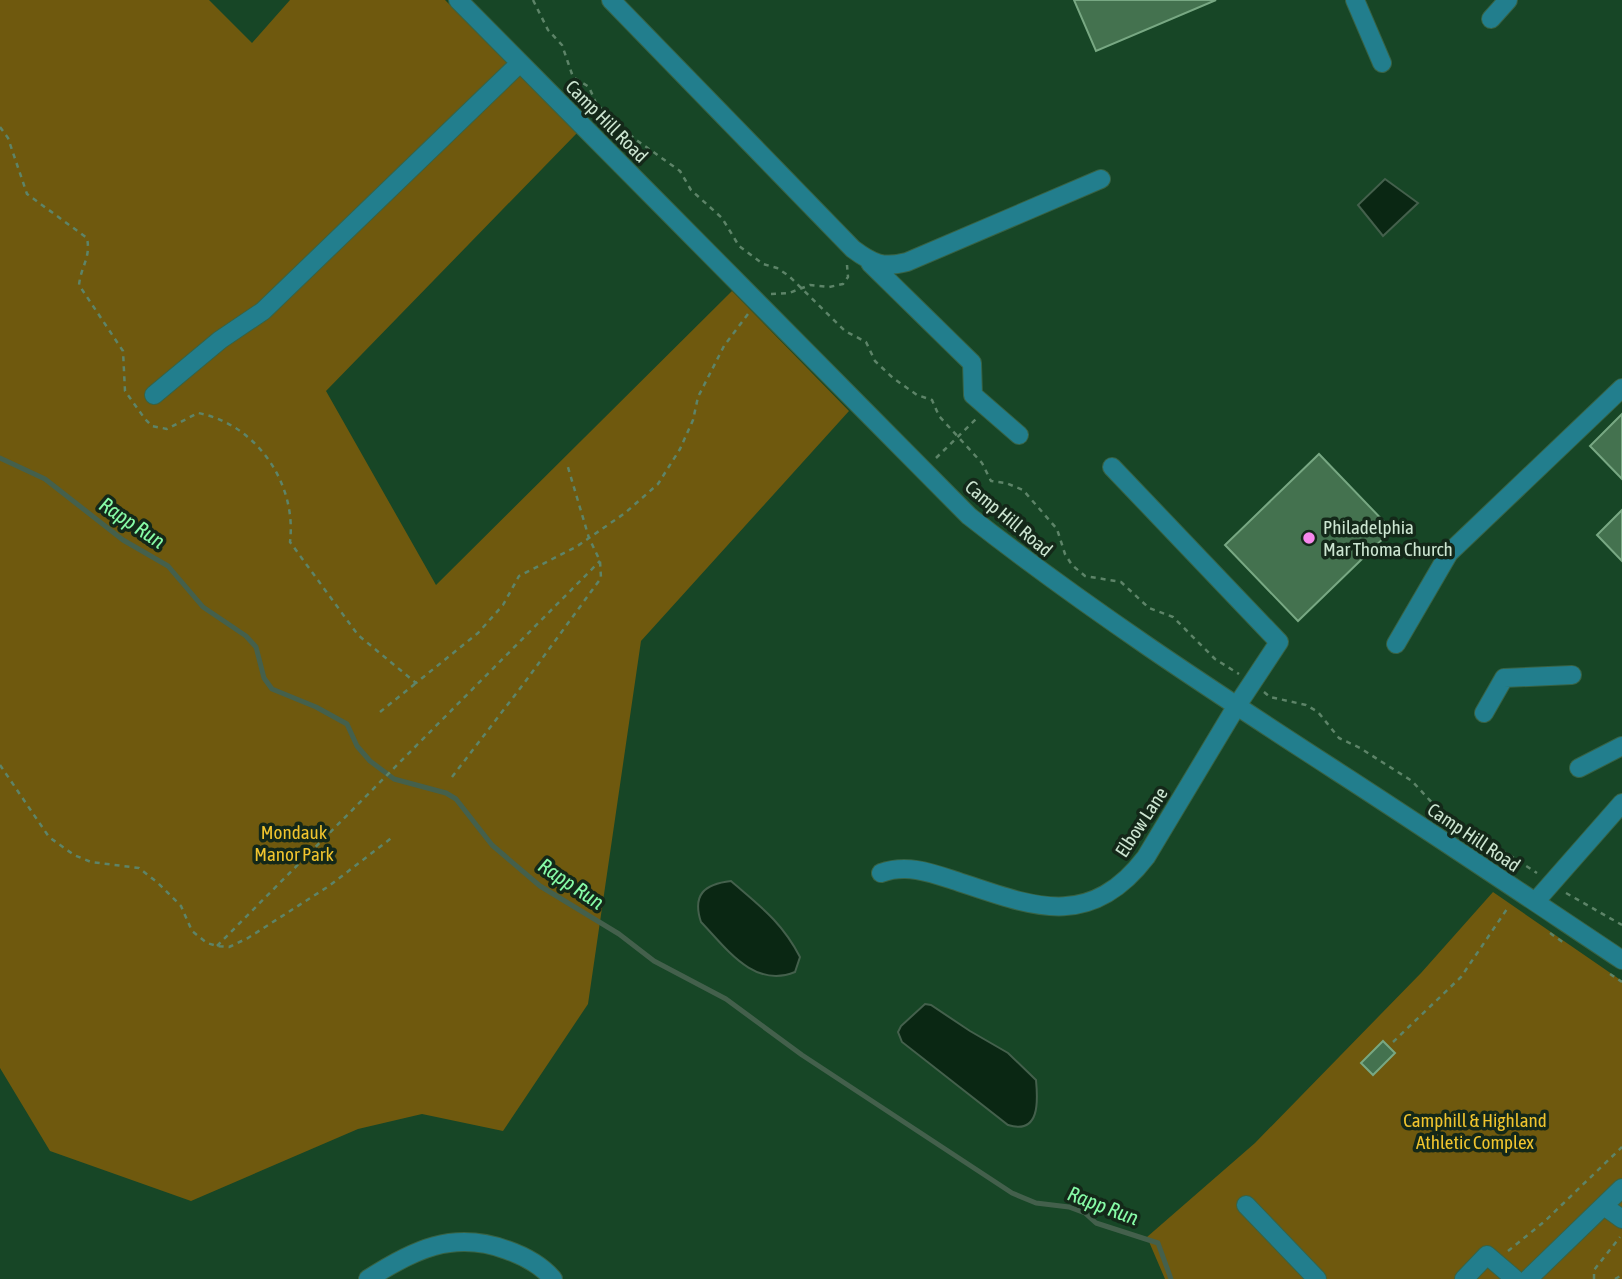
<svg xmlns="http://www.w3.org/2000/svg" width="1622" height="1279" font-family="'Asap Condensed',sans-serif">
<style>
.green{fill:#6f590e}
.water{fill:#0a2713;stroke:#44604c;stroke-width:2}
.lines{fill:none;stroke-linecap:round;stroke-linejoin:round}
.stream{stroke:#44604c;stroke-width:5}
.building{fill:#44724f;stroke:#78a883;stroke-width:2}
.minor-casing{stroke:#386345;stroke-width:20}
.path{stroke:#5d8468;stroke-width:2.5;stroke-dasharray:5 5;stroke-linecap:butt}
.minor{stroke:#227e8d;stroke-width:18}
.poi-dot{fill:#f788ec;stroke:#142819;stroke-width:2.5}
.labels{text-anchor:middle;stroke-width:7;stroke-linejoin:round;paint-order:stroke}
.street-label{font-size:19px;fill:#cde6d2;stroke:#142819}
.poi-label{font-size:19px;fill:#cde6d2;stroke:#142819;text-anchor:start}
.park-label{font-size:19px;fill:#f0c42e;stroke:#142819}
.water-label{font-size:21px;font-style:italic;fill:#87fca7;stroke:#142819}
</style>
<rect width="100%" height="100%" fill="#174626"/>
<!-- green -->
<path class="green" d="M0 0H209L252 43 290 0H445L577 133 326 391 436 585 732 291 849 411 641 641 588 1004 503 1131 422 1114 358 1129 191 1201 50 1151 0 1068Z
M1493 892 1622 981V1279H1165L1147 1237 1255 1143 1421 973Z"/>
<!-- water -->
<path class="water" d="M1385 179 1418 203 1383 236 1358 205Z
M731 881C760 906 782 922 800 957L795 972C754 989 726 948 701 922 692 895 704 884 731 881Z
M925 1004 931 1005 970 1031 1008 1053 1036 1080C1038 1101 1040 1135 1008 1125L902 1042 898 1032 901 1026Z"/>
<g class="lines">
<!-- stream -->
<path class="stream" d="M0 458 45 479 123 540 168 566 203 607 246 636 256 647 264 678 272 689 316 707 347 724 357 746 370 761 394 779 446 793 456 799 492 845 540 886 619 934 654 961 726 999 802 1055 1012 1193 1036 1203 1069 1207 1085 1213 1096 1223 1158 1243 1171 1279"/>
</g>
<!-- building -->
<path class="building" d="M1074 0H1216L1096 51Z
M1622 414V479L1590 446Z
M1319 454 1392 530 1298 621 1225 545Z
M1622 510V561L1597 535Z
M1383 1041 1395 1053 1373 1075 1361 1063Z"/>
<g class="lines">
<defs>
<path id="minor" d="M458 0 969 516C1086 608 1210 689 1335 770 1431 832 1526 896 1622 960
M611 0 853 249C873 264 883 268 907 262L1101 179
M1355 0 1382 63
M1491 19 1508 0
M870 263 972 363 973 395 1019 435
M154 395 220 340 263 311 520 63
M1396 644 1449 553 1622 388
M1484 713 1504 678 1572 675
M1579 768 1622 746
M881 873C906 864 929 872 953 880 1029 905 1088 933 1146 857L1236 707 1279 642 1112 467
M1535 902 1622 803
M1246 1205 1317 1279
M1604 1206 1622 1219
M368 1279C413 1250 453 1230 507 1250 524 1256 541 1265 553 1279
M1464 1279 1487 1255 1515 1279
M1528 1279 1622 1188"/>
</defs>
<!-- minor casing -->
<use href="#minor" class="minor-casing"/>
<!-- path -->
<path class="path" d="M533 0 548 30 562 45 573 77 589 87 596 103 610 118 635 139 680 171 691 190 722 218 739 246 763 264 777 268 789 276 845 331 866 342 875 361 893 378 917 395 932 400 939 416 982 463 991 481 1006 483 1023 490 1057 529 1065 554 1072 565 1085 576 1121 582 1149 608 1173 617 1215 659 1239 674
M0 127 8 138 27 194 87 238C91 258 81 266 79 285L123 351 125 391 145 419 152 426 167 429 198 413C256 424 297 483 290 542L358 635 416 683 478 633 503 605 519 576 576 547 625 513 658 484 680 449 693 420 698 397 724 346 748 314
M771 294 789 293 810 285 829 287 843 284 848 277 847 265
M936 458 976 419
M1264 692 1270 697 1306 705 1318 712 1339 738 1360 748 1412 781 1436 807 1537 873
M380 712 416 683
M0 765 49 837 74 855 91 862 139 868 158 883 181 906 192 931 207 943 217 946 229 947 248 938 329 886 394 836
M452 777 525 682 601 578 600 561 589 538 567 464
M1566 893 1622 925
M1550 933 1564 943
M217 946 600 561
M1610 974 1622 982
M1393 1042 1461 977 1509 906
M1508 1251 1545 1221 1622 1147
M1594 1279V1270L1620 1237
M1615 1279 1622 1275"/>
<!-- minor -->
<use href="#minor" class="minor"/>
</g>
<!-- markers -->
<circle class="poi-dot" cx="1309" cy="538" r="7"/>
<g class="labels">
<!-- street labels -->
<g class="street-label">
<text transform="translate(607 121) rotate(45)" y="7">Camp Hill Road</text>
<text transform="translate(1009 518) rotate(40)" y="7">Camp Hill Road</text>
<text transform="translate(1141 822) rotate(-57)" y="7">Elbow Lane</text>
<text transform="translate(1474 837) rotate(34)" y="7">Camp Hill Road</text>
</g>
<!-- poi labels -->
<g class="poi-label">
<text x="1323" y="534">Philadelphia<tspan x="1323" dy="22">Mar Thoma Church</tspan></text>
</g>
<!-- park labels -->
<g class="park-label">
<text x="294" y="839">Mondauk<tspan x="294" dy="22">Manor Park</tspan></text>
<text x="1475" y="1127">Camphill &amp; Highland<tspan x="1475" dy="22">Athletic Complex</tspan></text>
</g>
<!-- water labels -->
<g class="water-label">
<text transform="translate(132 523) rotate(34)" y="7">Rapp Run</text>
<text transform="translate(571 884) rotate(34)" y="7">Rapp Run</text>
<text transform="translate(1103 1206) rotate(21)" y="7">Rapp Run</text>
</g>
</g>
</svg>
